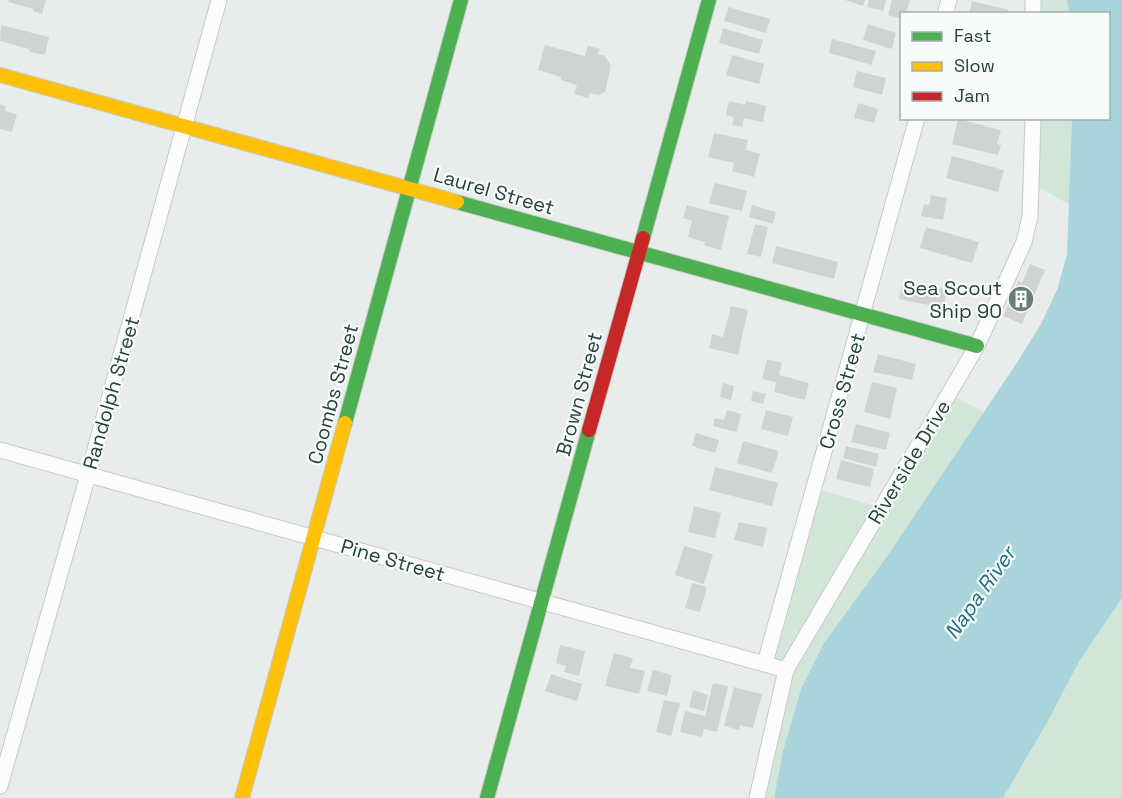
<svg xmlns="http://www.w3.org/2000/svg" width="1122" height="798" font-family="'Space Grotesk',sans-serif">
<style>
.green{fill:#d1e6d8}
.water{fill:#a9d4db}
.building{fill:#cfd4d2}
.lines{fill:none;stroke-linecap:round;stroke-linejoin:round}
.street-casing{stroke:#c5cac8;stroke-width:17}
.fast-casing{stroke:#c3cbc8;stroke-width:16}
.slow-casing{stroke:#c3cbc8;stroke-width:16}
.jam-casing{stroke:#c3cbc8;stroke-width:16}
.street{stroke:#fcfcfc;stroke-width:15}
.fast{stroke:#4caf50;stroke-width:14}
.slow{stroke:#ffc107;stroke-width:14}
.jam{stroke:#c62828;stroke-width:14}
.labels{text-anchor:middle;stroke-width:4.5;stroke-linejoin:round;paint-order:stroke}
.street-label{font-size:20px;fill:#24423a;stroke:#f7fbf9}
.poi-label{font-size:20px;fill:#24423a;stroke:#f7fbf9;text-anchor:end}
.water-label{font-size:21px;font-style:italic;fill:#1c6f80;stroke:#f7fbf9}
</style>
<rect width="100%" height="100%" fill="#e8edeb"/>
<!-- green -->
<path class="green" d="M1033 0H1067L1069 13 1033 14Z
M1033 119H1072L1070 205 1033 184Z
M949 394 984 412 888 555 824 643 801 689 783 751 774 798H757L786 670 765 663 814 488 882 508Z
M1122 598V798H1003L1049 719 1080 660Z"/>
<!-- water -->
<path class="water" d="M1067 0H1122V598L1080 660 1049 719 1003 798H774L783 751 801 689 824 643 888 555 1016 364 1041 324 1057 290 1067 255 1072 119 1108 118V14L1069 13Z"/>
<!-- building -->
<path class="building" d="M9 0H46L42 14 33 11V9L8 2Z
M845 0H865L863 6Z
M869 0H886L883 11 867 7Z
M892 0H910L906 14H902V19L888 15Z
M972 1 1009 10 1008 14H969Z
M728 7 770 19 766 33 724 21Z
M868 24 896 33 892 49 863 40Z
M1 25 49 37 45 55 29 52V49L0 41Z
M723 28 763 40 759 54 719 43Z
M832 39 876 51 872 65 829 53Z
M545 45 585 56 588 46 600 49 598 54 605 56 611 66 605 92 598 95 590 93 588 98 574 94 577 85 561 80V77L538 70Z
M732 55 764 64 759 84 726 75Z
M857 71 886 78 882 95 853 87Z
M729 101 745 105 746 101 766 106 763 122 744 118 742 127 732 125 734 117 726 115Z
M858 103 878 109 874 123 854 118Z
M0 104 6 106 5 111 17 114 12 132 0 129Z
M958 119 1001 130 997 144 1001 145 998 155 952 144Z
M714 133 748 140 746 150 760 154 754 177 732 171 734 163 708 157Z
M952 156 1004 170 998 192 946 178Z
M715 183 747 191 742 211 709 203Z
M931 195 947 198 943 220 921 216 924 204 929 205Z
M687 205 729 216 721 250 704 245 705 242 688 237 692 221 683 218Z
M752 205 776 212 773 224 749 217Z
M755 224 768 227 761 257 747 254Z
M926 227 979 242 972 263 920 248Z
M776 246 838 262 834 279 772 263Z
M1030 264 1045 270 1022 324 1003 316 1018 281 1022 283Z
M903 282 947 289 944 308 899 299Z
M731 306 748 310 738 355 709 348 712 334 723 337Z
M878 354 916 364 912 380 873 372Z
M767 359 782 363 779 375 809 383 805 400 774 392 776 382 762 379Z
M872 382 897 388 890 419 864 412Z
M723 383 734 386 731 400 720 397Z
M753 391 766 394 763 404 751 401Z
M727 410 741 414 737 432 713 426 715 418 724 420Z
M766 410 793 417 788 436 761 429Z
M856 424 890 433 886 450 851 442Z
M696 433 719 440 715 453 692 446Z
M743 441 779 451 772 473 737 463Z
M846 446 879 454 876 467 843 458Z
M841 460 874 469 870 487 836 479Z
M715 467 778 483 772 506 709 490Z
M694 506 721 513 715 538 688 532Z
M739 522 767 528 763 547 734 540Z
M684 546 713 554 704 584 675 575Z
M692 583 707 587 700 612 685 608Z
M560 645 585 651 579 676 564 672 566 666 556 663Z
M614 653 633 658 630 668 645 671 639 694 605 686Z
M653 670 672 675 667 696 647 691Z
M551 674 582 684 577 701 545 691Z
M713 683 728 686 717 732 704 729 702 737 680 732 685 711 705 716Z
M734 687 762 694 753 728 740 725 739 730 724 726Z
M693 690 708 695 704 711 689 707Z
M664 700 680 703 671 736 656 732Z"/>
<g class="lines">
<defs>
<path id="street" d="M945 14 949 0
M1033 14V0
M0 450 786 670
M765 663 917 118
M0 786 88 475 219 0
M757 798 786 670 977 346 1024 242 1030 217 1033 118"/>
<path id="fast" d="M457 202 977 346
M643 238 709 0
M345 423 461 0
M487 798 589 430"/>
<path id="slow" d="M0 75 457 202
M242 798 345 423"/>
<path id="jam" d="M589 430 643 238"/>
</defs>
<!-- street casing -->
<use href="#street" class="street-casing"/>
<!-- fast casing -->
<use href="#fast" class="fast-casing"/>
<!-- slow casing -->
<use href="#slow" class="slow-casing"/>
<!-- jam casing -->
<use href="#jam" class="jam-casing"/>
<!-- street -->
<use href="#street" class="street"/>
<!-- fast -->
<use href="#fast" class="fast"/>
<!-- slow -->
<use href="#slow" class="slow"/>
<!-- jam -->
<use href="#jam" class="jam"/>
</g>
<!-- icons -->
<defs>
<symbol id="building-disc" viewBox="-11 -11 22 22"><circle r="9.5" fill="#697e78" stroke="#f7fbf9"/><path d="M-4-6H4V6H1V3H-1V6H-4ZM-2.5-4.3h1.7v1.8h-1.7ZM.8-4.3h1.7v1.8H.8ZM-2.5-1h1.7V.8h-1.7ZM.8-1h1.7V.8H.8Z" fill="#fff"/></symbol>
</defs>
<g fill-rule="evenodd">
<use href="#building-disc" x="1006" y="284" width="30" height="30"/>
</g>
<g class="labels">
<!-- street labels -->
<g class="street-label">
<text transform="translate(494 191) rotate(16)" y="7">Laurel Street</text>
<text transform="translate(842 391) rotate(-74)" y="7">Cross Street</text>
<text transform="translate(111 393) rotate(-74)" y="7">Randolph Street</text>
<text transform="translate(333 394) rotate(-75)" y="7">Coombs Street</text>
<text transform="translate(579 394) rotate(-75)" y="7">Brown Street</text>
<text transform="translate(909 462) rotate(-59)" y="7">Riverside Drive</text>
<text transform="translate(393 560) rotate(16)" y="7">Pine Street</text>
</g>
<!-- poi labels -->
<g class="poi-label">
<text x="1002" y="295">Sea Scout<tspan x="1002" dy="23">Ship 90</tspan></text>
</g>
<!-- water labels -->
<g class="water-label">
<text transform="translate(980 593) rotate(-55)" y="7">Napa River</text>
</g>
</g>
<!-- legend -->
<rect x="900" y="12" width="210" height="108" fill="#f7fbf9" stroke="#a3b1ad" stroke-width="1.5"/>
<rect x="912" y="32" width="30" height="9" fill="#4caf50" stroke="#a3b1ad" stroke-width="1.5"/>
<text x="954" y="42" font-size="18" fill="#24423a">Fast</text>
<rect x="912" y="62" width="30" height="9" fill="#ffc107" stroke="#a3b1ad" stroke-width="1.5"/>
<text x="954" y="72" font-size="18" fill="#24423a">Slow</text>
<rect x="912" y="92" width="30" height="9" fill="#c62828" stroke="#a3b1ad" stroke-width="1.5"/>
<text x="954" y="102" font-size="18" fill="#24423a">Jam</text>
</svg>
